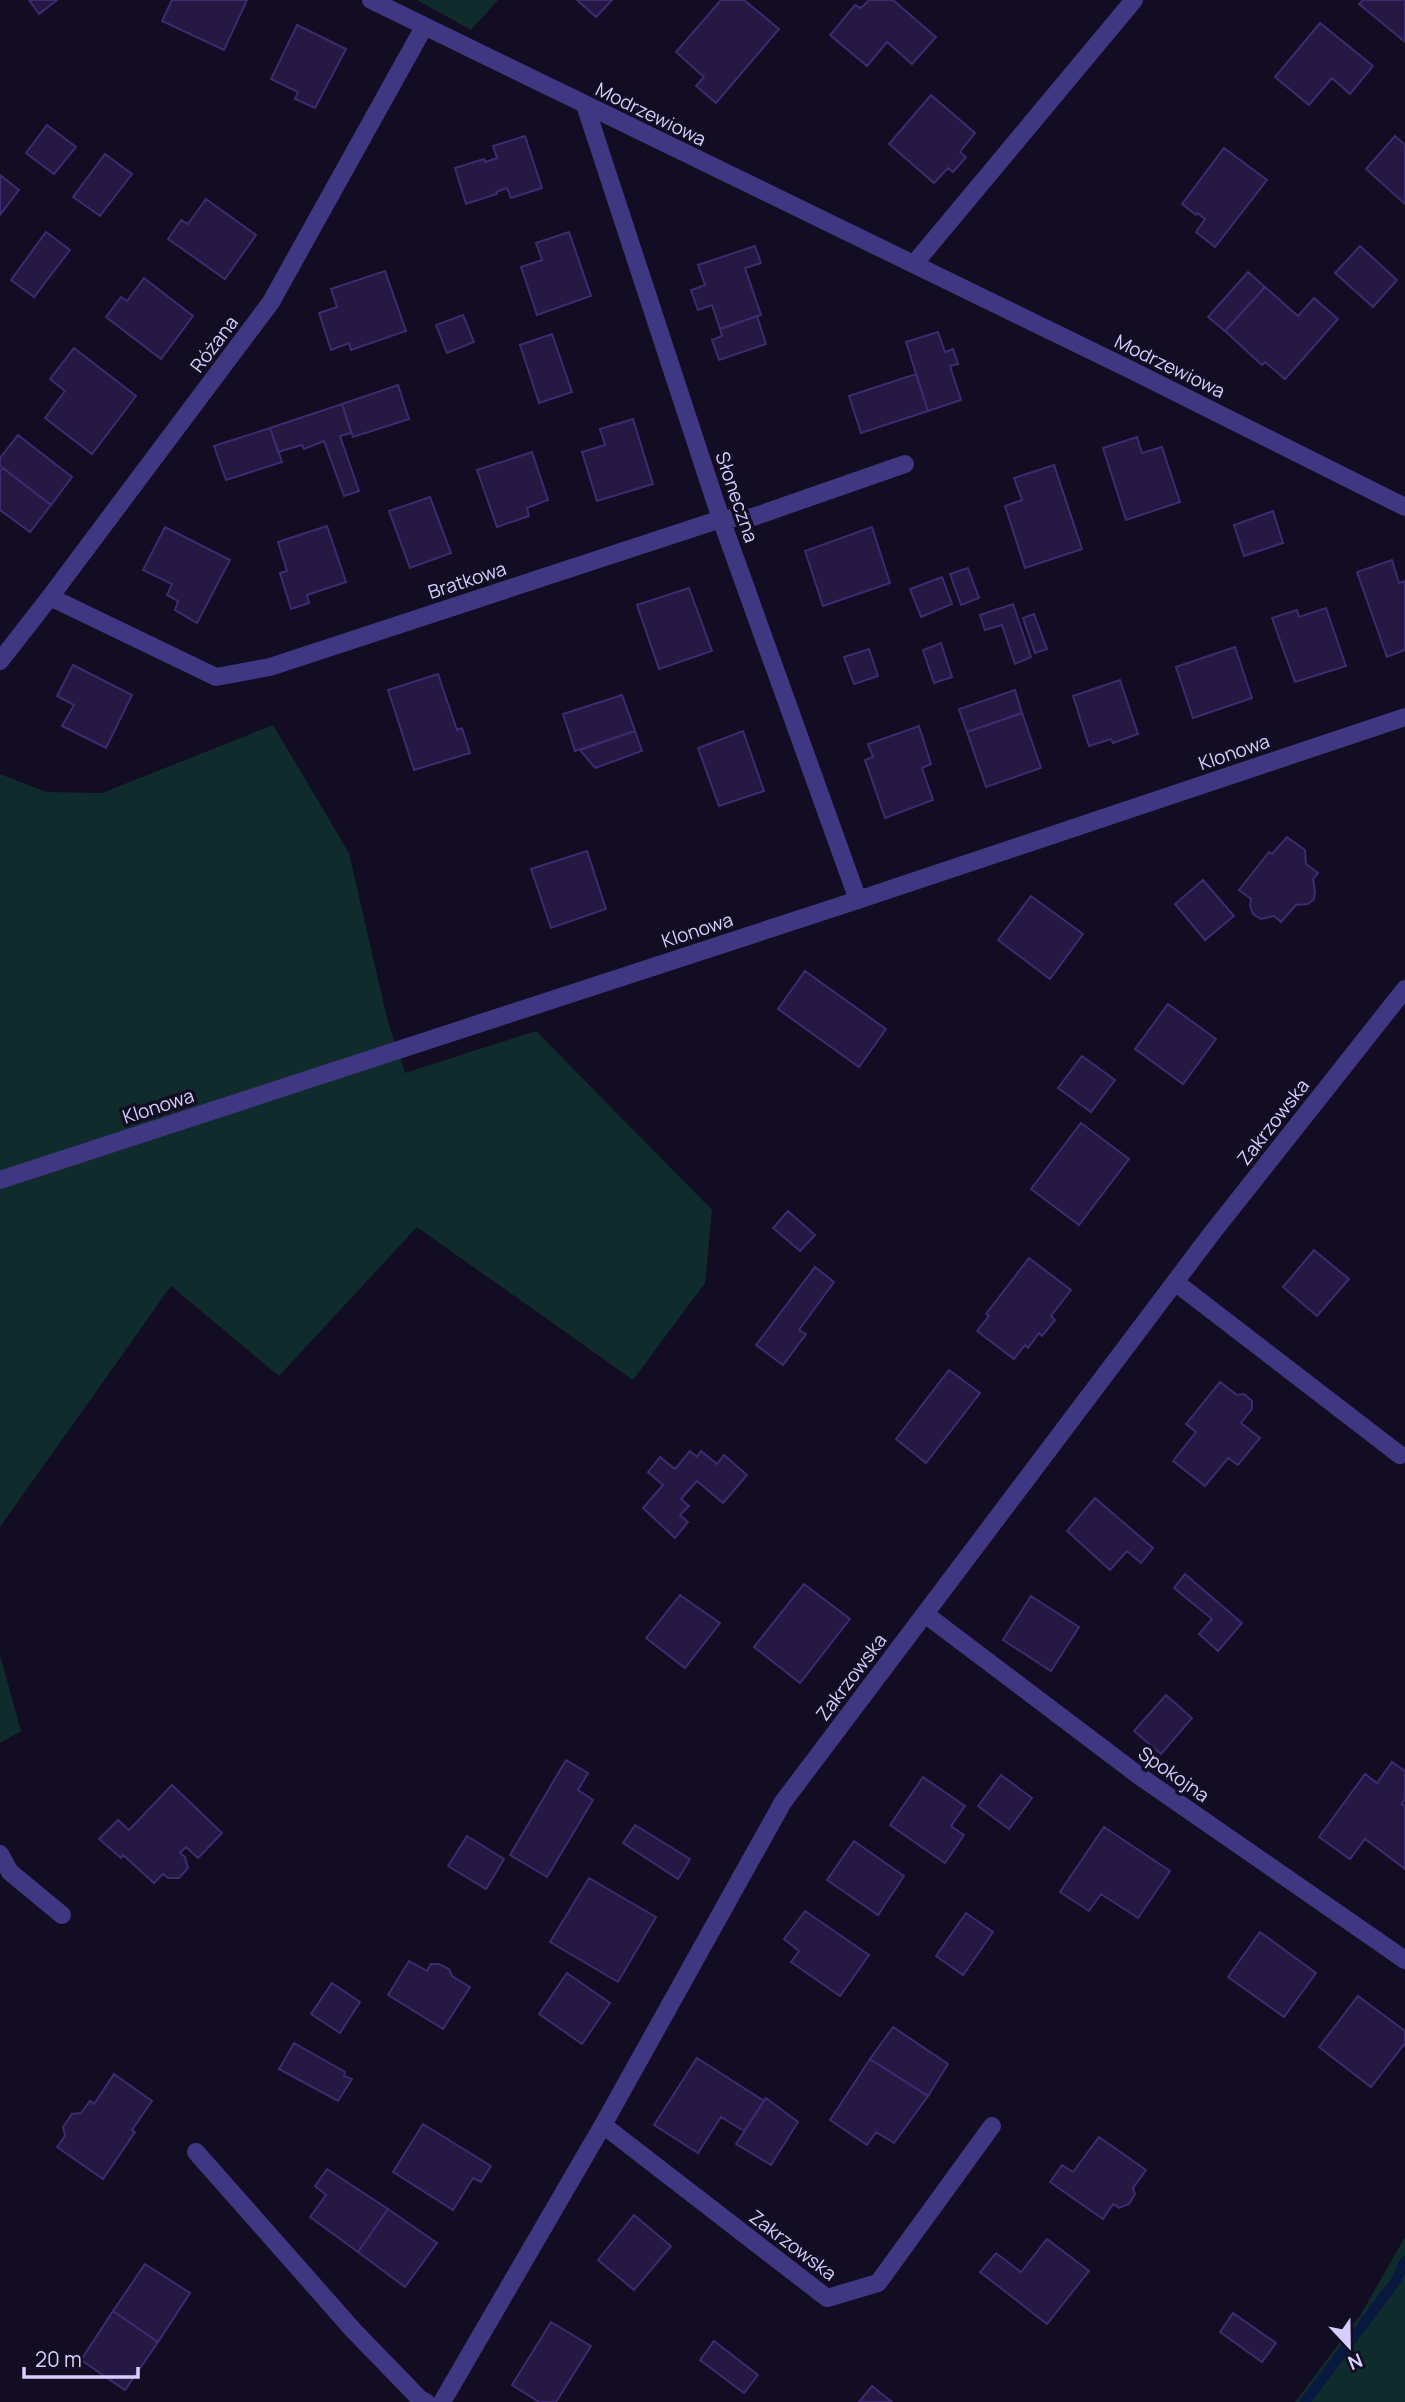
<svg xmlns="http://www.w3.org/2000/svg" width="1405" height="2402" font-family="Manrope,sans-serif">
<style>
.green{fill:#102b2c}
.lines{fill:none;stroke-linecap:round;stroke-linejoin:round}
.stream{stroke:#08183f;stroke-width:10}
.building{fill:#251943;stroke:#3d2a70;stroke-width:2}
.minor{stroke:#403782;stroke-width:18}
.labels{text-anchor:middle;stroke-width:7;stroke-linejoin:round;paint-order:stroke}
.street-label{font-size:19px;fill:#d7ceff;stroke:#120d22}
</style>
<rect width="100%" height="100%" fill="#120d22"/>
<!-- green -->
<path class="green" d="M417 0H498L471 30Z
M273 725 349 853 388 1022 405 1073 536 1031 712 1210 705 1283 633 1380 417 1227 279 1376 171 1286 0 1527V774L46 792 102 793Z
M0 1655 21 1731 0 1743Z
M1405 2237V2402H1295L1361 2314Z"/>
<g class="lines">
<!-- stream -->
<path class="stream" d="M1305 2402 1397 2279 1405 2261"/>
</g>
<!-- building -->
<path class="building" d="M29 0H57L39 14Z
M172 0H247L224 50 162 21Z
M577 0H612L596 17Z
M721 0H744L779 29 716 103 696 86 704 77 676 52Z
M869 0H893L936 37 912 64 887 42 867 66 830 35 855 5 861 8Z
M1363 0H1405V42L1359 4Z
M1320 23 1373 66 1350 94 1332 78 1309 105 1275 77Z
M297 25 346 49 315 108 295 99 298 92 271 79Z
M931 95 975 133 960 152 966 157 953 172 948 168 934 183 889 144Z
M47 125 76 147 54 174 26 153Z
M525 136 542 188 511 198 507 188 496 192 497 194 466 204 455 168 484 159 485 162 497 158 493 146Z
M1395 136 1405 145V204L1366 169Z
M1224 148 1267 180 1215 247 1196 232 1205 219 1197 213 1196 215 1182 204Z
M105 154 132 174 100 216 73 197Z
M0 175 19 190 0 215Z
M206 199 256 235 225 279 168 239 181 220 188 224Z
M46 232 70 250 34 297 11 280Z
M569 232 591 296 537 315 521 267 542 260 536 243Z
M755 246 761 263 745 268 761 315 720 329 712 305 698 310 691 290 705 285 698 265Z
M1360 246 1397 280 1373 307 1335 273Z
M385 271 406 331 351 350 349 343 331 350 319 313 337 307 331 289Z
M1248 272 1265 287 1225 331 1208 317Z
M144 278 193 316 161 359 106 317 121 297 127 301Z
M1265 287 1298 316 1314 298 1338 319 1285 379 1265 362 1262 365 1225 331Z
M463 315 474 342 447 353 436 325Z
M757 316 766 344 719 360 712 340 722 336 720 329Z
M938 332 945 352 953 349 958 364 950 366 961 400 928 411 906 342Z
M552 334 572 392 539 403 520 345Z
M74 348 136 396 92 454 45 418 65 391 50 379Z
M916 374 928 411 861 433 849 396Z
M398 385 409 419 353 437 342 404Z
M342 404 351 433 340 436 359 491 344 496 324 441 304 449 302 445 278 452 270 428Z
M633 419 653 484 597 501 582 452 605 445 600 429Z
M270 428 282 462 226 480 214 446Z
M18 435 72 477 51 505 0 466V458Z
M1137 437 1142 453 1162 447 1180 502 1126 520 1103 448Z
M532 452 548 500 527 508 529 516 497 527 477 470Z
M1054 465 1082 549 1025 568 1005 506 1022 500 1014 478Z
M3 468 51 505 30 532 0 510V471Z
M430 497 451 553 410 568 389 511Z
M1273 511 1283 543 1244 556 1234 525Z
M327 526 346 582 307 595 309 603 291 609 280 573 287 571 278 542Z
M165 527 230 560 197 623 175 610 178 601 167 595 172 584 143 570Z
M872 527 890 583 823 606 805 551Z
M1392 560 1399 583 1405 581V650L1387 657 1357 572Z
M968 568 979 598 961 605 950 574Z
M942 577 952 604 921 617 910 589Z
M689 588 712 651 659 669 637 605Z
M1013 604 1031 657 1015 664 1002 625 985 630 980 615Z
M1326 608 1346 666 1295 682 1272 618 1297 610 1299 617Z
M1034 614 1047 649 1035 653 1023 618Z
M941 643 952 677 934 683 923 650Z
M1235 647 1252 698 1193 718 1176 667Z
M869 649 878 676 854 684 844 657Z
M73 665 132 695 106 748 62 726 74 705 57 696Z
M438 674 457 730 462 728 470 753 414 770 388 690Z
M1120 680 1138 734 1113 743 1111 739 1089 746 1073 696Z
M1015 690 1022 713 967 732 959 709Z
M622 695 635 731 575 751 563 714Z
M1022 713 1041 768 986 787 967 732Z
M919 726 931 764 922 768 933 800 885 818 865 760 873 757 868 744Z
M635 731 642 751 595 768 580 750Z
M743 731 764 791 719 806 698 748Z
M1287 837 1305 850 1306 864 1318 873 1313 879 1315 891 1314 899 1308 904 1296 905 1281 922 1274 916 1261 919 1253 914 1250 906 1251 899 1239 890 1269 852 1272 854Z
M587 851 606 909 551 928 531 869Z
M1203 880 1234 916 1205 940 1175 904Z
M1031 896 1083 934 1050 979 998 940Z
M805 971 886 1029 859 1067 778 1009Z
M1168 1004 1216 1039 1183 1084 1135 1049Z
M1082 1056 1115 1080 1091 1112 1058 1088Z
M1081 1123 1129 1159 1079 1225 1031 1189Z
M788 1211 815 1235 800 1251 773 1228Z
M1314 1250 1349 1279 1317 1316 1283 1287Z
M1029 1258 1071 1290 1051 1316 1055 1320 1042 1336 1039 1333 1028 1348 1025 1345 1014 1359 977 1331 989 1316 986 1314Z
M815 1267 834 1282 799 1330 806 1334 783 1365 756 1345Z
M949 1370 980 1393 926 1463 896 1439Z
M1220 1382 1237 1395 1244 1394 1252 1401V1409L1241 1423 1260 1438 1238 1465 1228 1458 1205 1486 1173 1461 1196 1432 1186 1424Z
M690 1451 697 1457 701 1451 717 1464 724 1455 747 1475 723 1503 697 1481 681 1499 689 1506 680 1515 688 1522 675 1538 643 1508 663 1485 648 1472 660 1457 675 1469Z
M1095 1498 1153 1548 1141 1563 1127 1551 1110 1570 1067 1531Z
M1185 1574 1242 1623 1218 1651 1199 1634 1212 1619 1174 1588Z
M804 1584 850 1619 800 1683 754 1647Z
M680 1595 720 1623 685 1668 646 1638Z
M1031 1596 1079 1627 1051 1671 1003 1640Z
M1166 1695 1192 1718 1161 1754 1134 1731Z
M566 1760 588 1773 578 1790 593 1800 547 1877 510 1855Z
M1392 1762 1405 1771V1799L1402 1804 1405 1806V1869L1365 1839 1350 1859 1319 1837 1365 1774 1377 1783Z
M1001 1775 1032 1798 1009 1829 978 1806Z
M923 1777 965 1806 951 1826 964 1835 945 1863 890 1825Z
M172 1785 222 1833 198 1858 186 1847 180 1853 185 1857 188 1868 179 1878H168L163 1874 154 1883 123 1855 121 1858 99 1839 118 1820 129 1830Z
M635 1825 690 1859 678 1879 623 1843Z
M1104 1827 1170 1871 1138 1918 1101 1894 1089 1911 1060 1892Z
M467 1836 504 1859 486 1889 448 1866Z
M854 1841 904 1876 878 1915 827 1880Z
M589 1878 656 1917 618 1982 550 1942Z
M805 1911 869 1955 840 1996 791 1962 799 1951 784 1939Z
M966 1913 993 1932 963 1975 936 1956Z
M1260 1932 1316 1973 1284 2017 1228 1977Z
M409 1961 427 1971 431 1964H439L449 1969 452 1976 470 1987 443 2029 388 1995Z
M567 1973 610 2003 582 2044 539 2014Z
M332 1983 360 2002 340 2033 311 2014Z
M1358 1996 1405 2031V2043L1371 2087 1319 2047Z
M893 2027 948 2064 928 2096 870 2059Z
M294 2043 345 2072 344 2076 352 2079 338 2101 279 2069Z
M697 2058 764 2101 744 2131 721 2117 698 2153 654 2125Z
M870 2059 928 2096 894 2143 876 2132 867 2145 830 2120Z
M114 2074 152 2101 132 2130 135 2132 103 2179 57 2147 65 2136 63 2127 72 2114 81 2113 90 2101 94 2104Z
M766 2098 798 2122 771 2165 736 2144Z
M423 2124 491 2166 481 2182 473 2178 453 2210 393 2172Z
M1099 2137 1146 2170 1133 2188 1135 2194 1129 2204 1119 2208 1113 2204 1103 2219 1050 2182 1062 2165 1073 2172Z
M327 2169 388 2209 358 2252 310 2217 326 2195 315 2186Z
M388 2209 437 2243 405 2287 358 2252Z
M634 2215 671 2246 634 2290 598 2260Z
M1047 2239 1089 2271 1047 2324 980 2272 996 2253 1021 2272Z
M145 2264 190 2293 158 2342 113 2311Z
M113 2311 158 2342 125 2390 81 2360Z
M1233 2313 1276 2343 1262 2362 1220 2332Z
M551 2322 591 2346 556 2402H539L512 2385Z
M714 2341 758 2375 744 2393 700 2360Z
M872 2386 892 2402H859Z"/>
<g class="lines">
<!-- minor -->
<path class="minor" d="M371 0 1131 370 1405 507
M585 105 721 519 858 900
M914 264 1134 0
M50 597 216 677 270 667 721 519 753 517 905 464
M0 661 50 597 271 302 424 27
M0 1180 858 900 1405 717
M1175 1282 1400 1455
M925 1614 1138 1775 1405 1960
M0 1854 10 1872 62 1915
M603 2125 827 2298 878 2283 992 2126
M196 2152 354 2331 420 2399 426 2402
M442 2402 603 2125 783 1802 1212 1233 1405 989"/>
</g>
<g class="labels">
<!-- street labels -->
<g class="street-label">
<text transform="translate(651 114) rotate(26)" y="7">Modrzewiowa</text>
<text transform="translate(214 344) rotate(-53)" y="7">Różana</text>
<text transform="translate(1170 366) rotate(26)" y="7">Modrzewiowa</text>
<text transform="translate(737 497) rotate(71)" y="7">Słoneczna</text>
<text transform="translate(467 580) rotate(-18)" y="7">Bratkowa</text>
<text transform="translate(1234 752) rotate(-19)" y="7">Klonowa</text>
<text transform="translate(697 930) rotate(-18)" y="7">Klonowa</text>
<text transform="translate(158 1106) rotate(-18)" y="7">Klonowa</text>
<text transform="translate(1273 1122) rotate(-52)" y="7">Zakrzowska</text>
<text transform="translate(851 1677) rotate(-53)" y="7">Zakrzowska</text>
<text transform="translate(1174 1774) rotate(35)" y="7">Spokojna</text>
<text transform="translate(793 2245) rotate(37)" y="7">Zakrzowska</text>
</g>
</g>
<!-- north arrow -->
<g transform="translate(1349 2346) rotate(158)" stroke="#120d22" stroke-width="5" paint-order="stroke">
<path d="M0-5L12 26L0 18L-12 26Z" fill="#d7ceff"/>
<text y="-10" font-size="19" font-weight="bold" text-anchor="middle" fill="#d7ceff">N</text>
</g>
<!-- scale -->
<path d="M24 2367v10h114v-10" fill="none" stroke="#d7ceff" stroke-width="3.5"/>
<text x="35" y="2367" font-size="21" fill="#d7ceff" stroke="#120d22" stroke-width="5" paint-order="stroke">20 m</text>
</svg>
